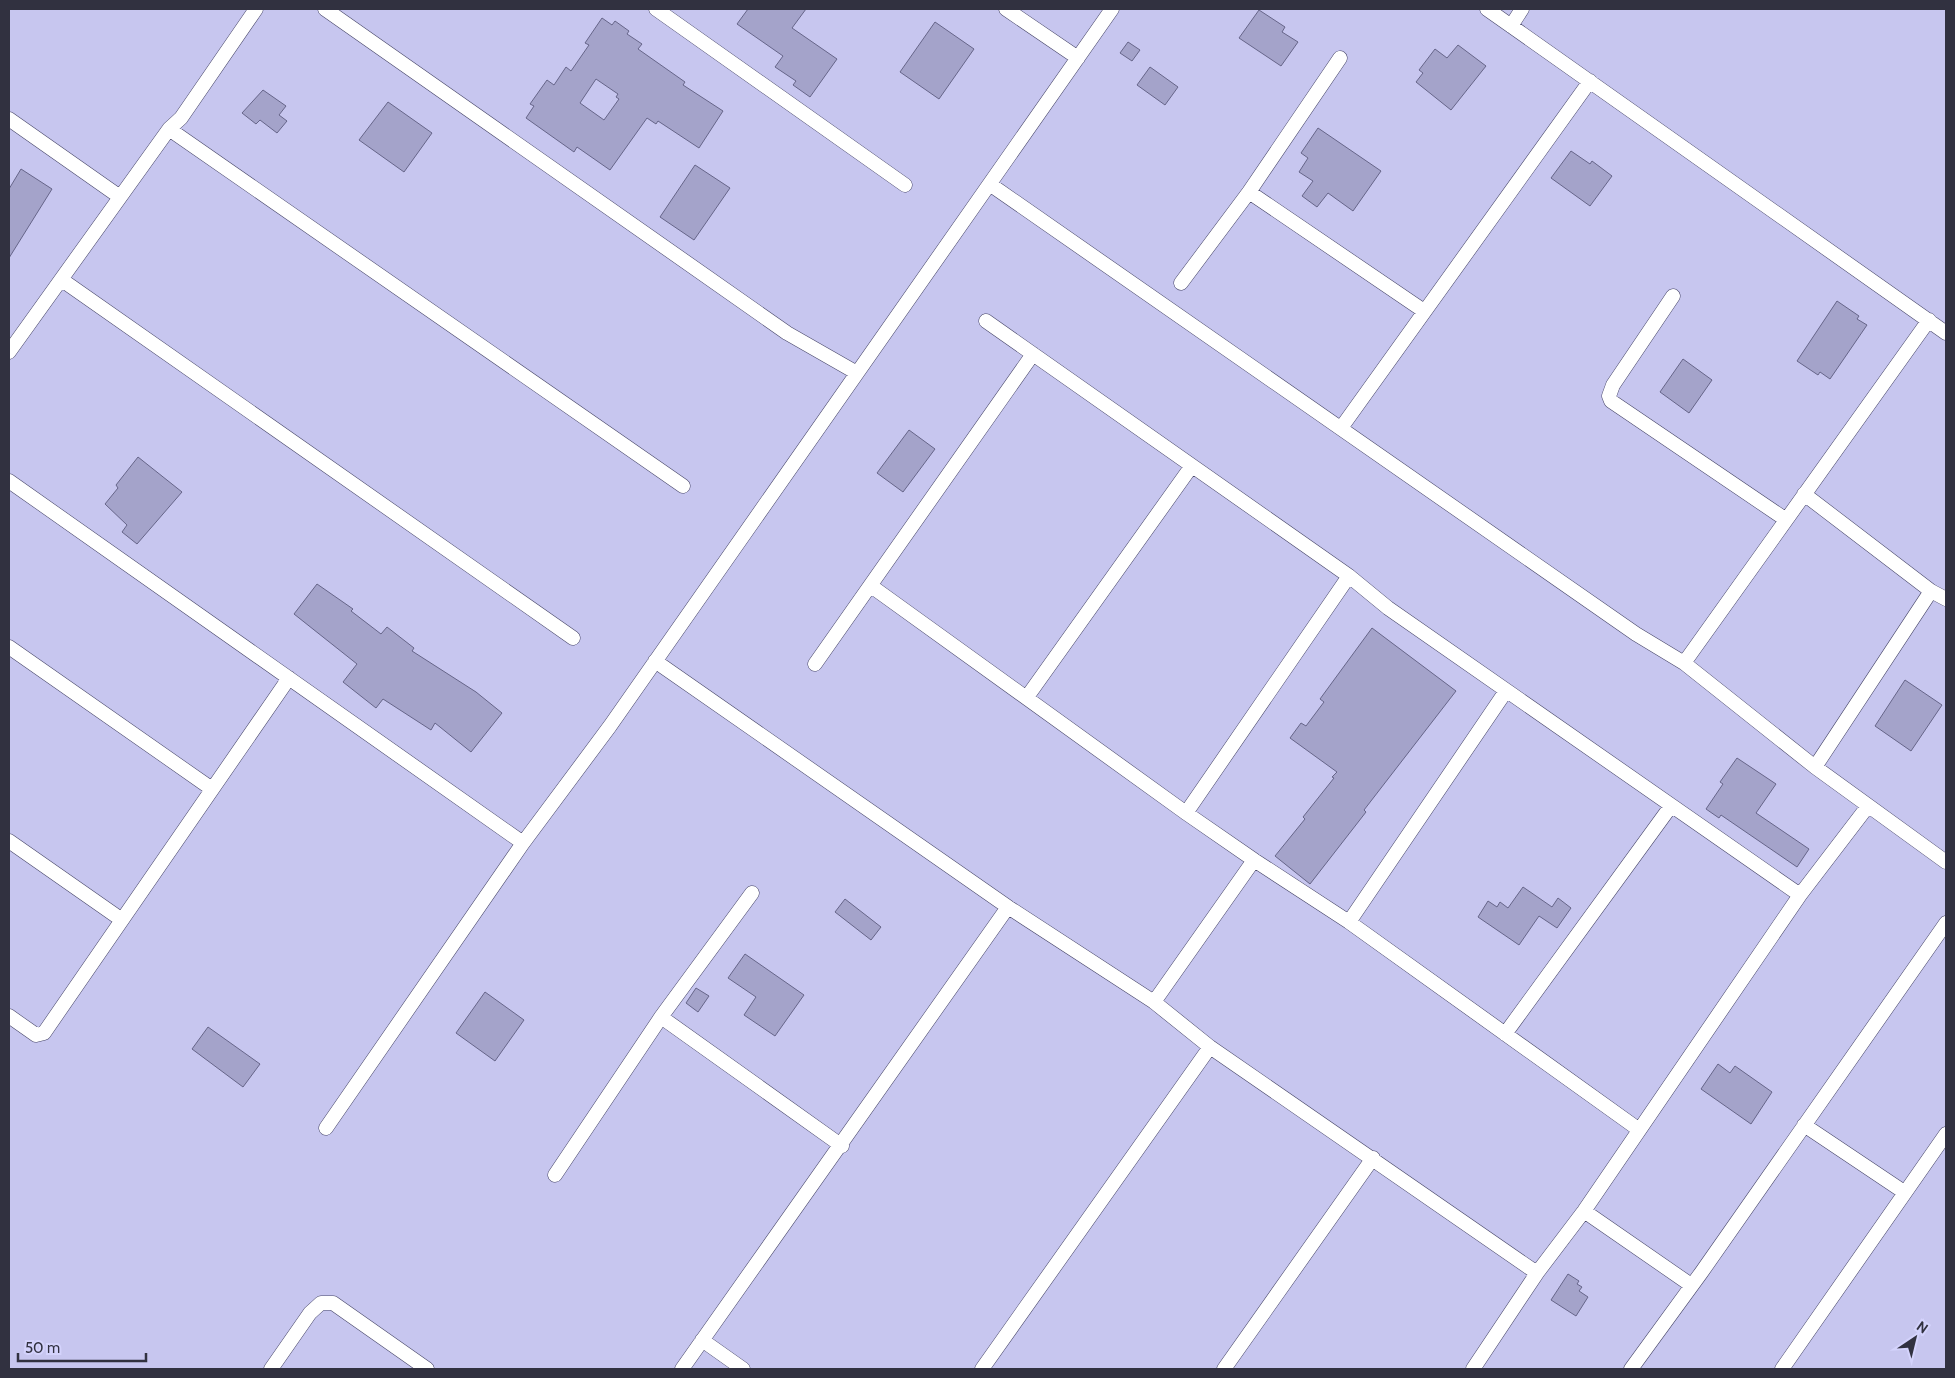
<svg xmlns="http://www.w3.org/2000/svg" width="1955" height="1378" font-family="Cabin,sans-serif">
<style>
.building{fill:#a4a3ca;stroke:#666589;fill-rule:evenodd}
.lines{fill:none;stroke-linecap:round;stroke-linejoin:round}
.minor-casing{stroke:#474668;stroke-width:15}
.minor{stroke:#fff;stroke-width:14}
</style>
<rect width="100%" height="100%" fill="#c7c6ef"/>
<!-- building -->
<path class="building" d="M748 9H806L792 28 837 59 810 97 793 85 796 81 775 67 783 56 737 24Z
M1259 10 1285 27 1282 32 1298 42 1281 66 1239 38Z
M602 18 612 25 615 21 629 31 627 34 642 44 638 49 685 82 683 85 723 111 699 148 658 121 656 124 647 118 610 170 577 147 574 152 526 118 534 106 530 104 547 80 554 85 566 67 571 71 589 45 585 43ZM596 79 618 94 616 97 619 99 604 120 580 103Z
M935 22 974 49 939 99 900 72Z
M1128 42 1140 50 1132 61 1120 53Z
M1458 45 1486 66 1451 110 1416 82 1423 73 1419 70 1435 49 1447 58Z
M1150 67 1178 87 1165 105 1137 85Z
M263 90 286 106 279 115 287 121 277 133 260 120 256 124 242 113Z
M388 102 432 133 404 172 359 140Z
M1318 128 1381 171 1353 211 1328 193 1317 207 1302 196 1313 181 1299 172 1308 158 1301 153Z
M1571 151 1590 164 1592 161 1612 176 1590 206 1551 178Z
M695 165 730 188 694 240 660 217Z
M21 169 52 189 9 258V189Z
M1837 301 1859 316 1857 319 1867 325 1830 379 1820 372 1818 375 1797 361Z
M1683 359 1712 380 1689 413 1660 392Z
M909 430 935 449 903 492 877 473Z
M138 457 182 492 137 544 122 532 127 525 105 504 118 488 116 485Z
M317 584 353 609 351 611 381 634 387 627 414 648 412 651 476 692 502 713 471 752 435 723 431 730 383 699 376 708 343 682 357 664 294 614Z
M1372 628 1456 691 1364 810 1366 812 1310 884 1275 856 1305 819 1303 817 1334 778 1332 777 1337 772 1290 738 1301 723 1306 726 1324 702 1320 699Z
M1905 680 1942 705 1911 751 1875 726Z
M1737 758 1776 784 1756 813 1809 849 1797 867 1721 815 1719 818 1706 809 1723 784 1720 782Z
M1523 887 1552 907 1558 898 1571 908 1557 928 1539 916 1519 945 1478 917 1488 901 1497 907 1500 902 1508 908Z
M845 899 881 927 871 940 835 912Z
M745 954 804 995 775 1036 744 1015 756 997 728 978Z
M696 988 709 996 698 1012 686 1003Z
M485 992 524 1020 495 1061 456 1033Z
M208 1027 260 1064 243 1087 192 1049Z
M1718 1064 1730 1073 1735 1066 1772 1092 1751 1124 1701 1089Z
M1568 1274 1579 1281 1577 1284 1582 1287 1579 1291 1588 1297 1576 1316 1551 1300Z"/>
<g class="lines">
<defs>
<path id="minor" d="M325 9 787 333 857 373
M656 9 905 185
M1006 9 1078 58
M1487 9 1946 333
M1511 26 1522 9
M9 119 120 197
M169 129 683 486
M991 185 1636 634 1684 663 1815 767 1946 862
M1249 192 1424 311
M62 280 573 638
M1181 283 1249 192 1340 58
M1673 296 1613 385 1609 396 1611 401 1785 519
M986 321 1349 576 1388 608 1800 895
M9 352 169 129 181 118 256 9
M1341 428 1590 81
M9 481 523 843
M1804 494 1931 591 1946 599
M871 586 1186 813 1254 860 1349 922 1638 1129
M9 647 212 789
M655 661 1008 907 1154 1002 1210 1047 1537 1273
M1684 663 1929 320
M815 664 1033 354
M1027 697 1191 467
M1815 767 1931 591
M1186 813 1349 576
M9 841 122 920
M1349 922 1506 691
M1154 1002 1254 860
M9 1016 36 1035 44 1033 289 678
M661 1017 842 1146
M1505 1034 1671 806
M1804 1125 1904 1192
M326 1128 523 843 610 726 1112 9
M555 1175 661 1017 752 893
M1584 1211 1691 1285
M702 1340 743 1369
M271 1369 310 1313 321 1303H333L427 1369
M682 1369 1008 907
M982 1369 1210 1047
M1224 1369 1373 1158
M1473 1369 1537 1273 1584 1211 1800 895 1868 806
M1631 1369 1701 1273 1946 923
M1782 1369 1946 1134"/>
</defs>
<!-- minor casing -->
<use href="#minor" class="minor-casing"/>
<!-- minor -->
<use href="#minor" class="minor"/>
</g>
<!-- border -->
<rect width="1955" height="1378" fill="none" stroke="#313140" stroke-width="20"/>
<!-- north arrow -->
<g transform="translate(1915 1338) rotate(35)" stroke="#d4d3fc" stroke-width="4" paint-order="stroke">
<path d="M0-4L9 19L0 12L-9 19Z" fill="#313140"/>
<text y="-8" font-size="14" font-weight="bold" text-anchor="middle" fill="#313140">N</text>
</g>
<!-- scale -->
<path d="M18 1353v8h128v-8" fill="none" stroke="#313140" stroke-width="2.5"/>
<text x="25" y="1353" font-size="15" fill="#313140" stroke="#d4d3fc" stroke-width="4" paint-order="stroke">50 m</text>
</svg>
